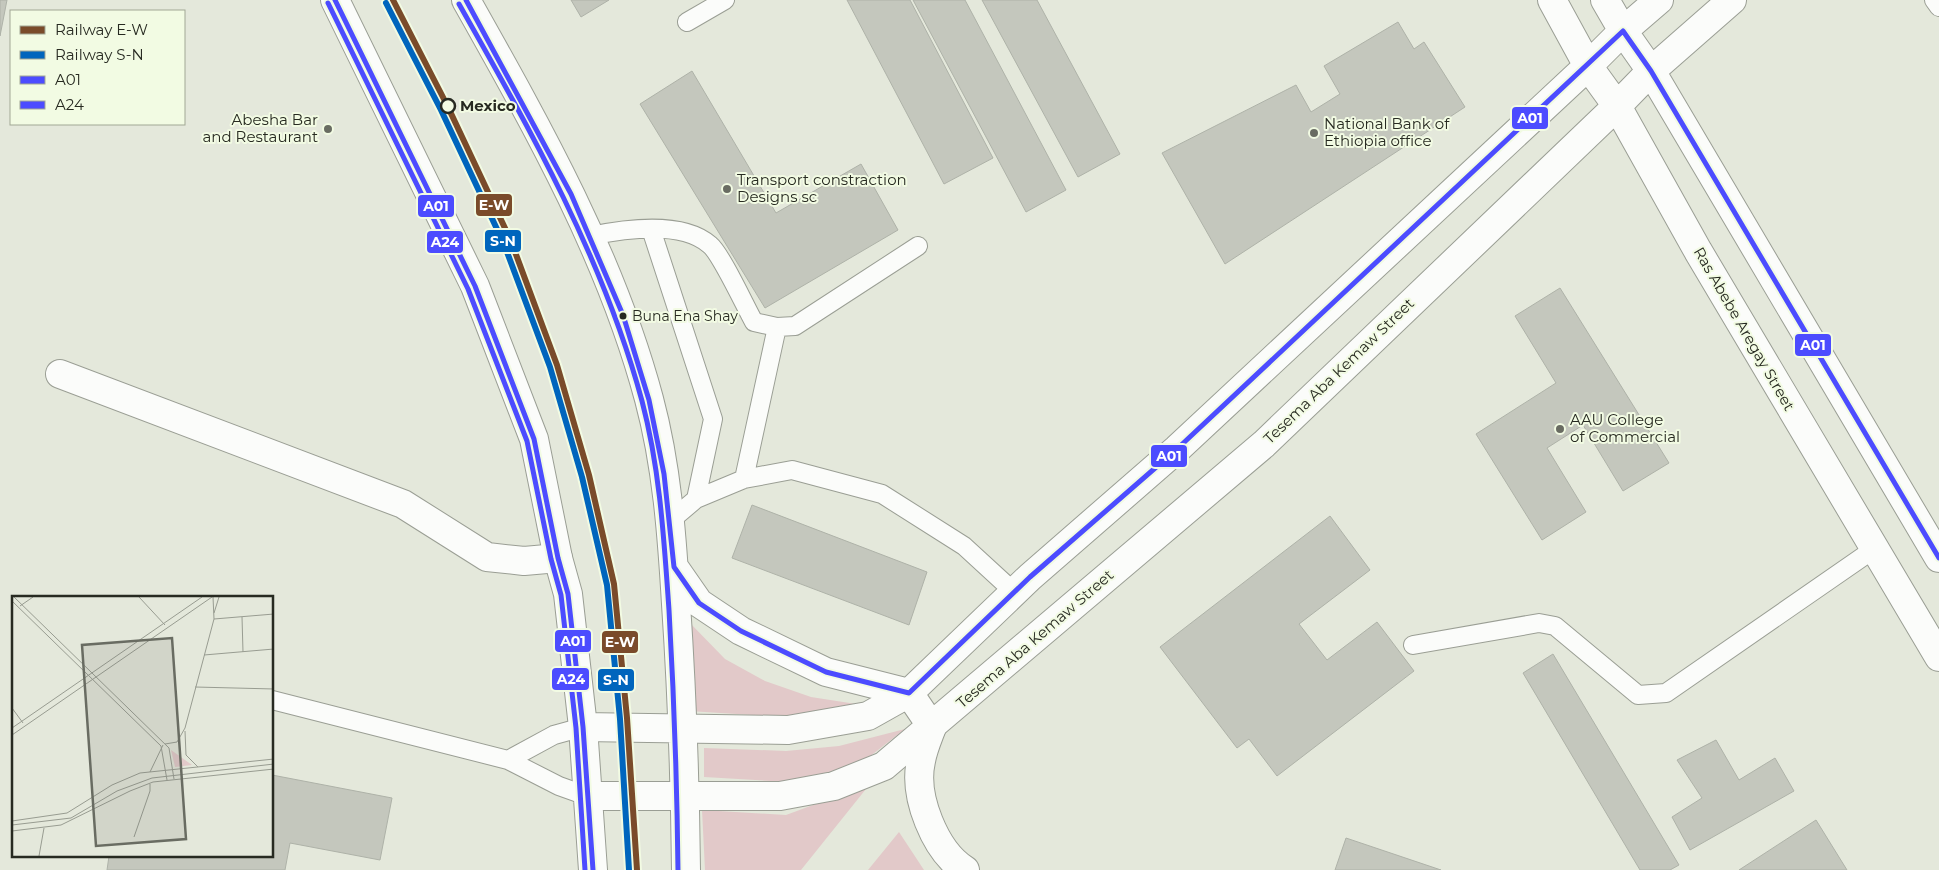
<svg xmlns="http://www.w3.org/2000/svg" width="1939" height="870" font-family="Montserrat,sans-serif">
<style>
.green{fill:#e2c9c9}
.building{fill:#c4c7bd;stroke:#aeb2a8}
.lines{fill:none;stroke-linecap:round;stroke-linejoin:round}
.service-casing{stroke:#9a9e94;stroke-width:20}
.minor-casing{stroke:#9a9e94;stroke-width:30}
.tertiary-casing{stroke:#9a9e94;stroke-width:30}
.primary-casing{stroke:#9a9e94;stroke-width:30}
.service{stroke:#fbfcfa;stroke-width:18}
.minor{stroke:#fbfcfa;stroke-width:28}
.tertiary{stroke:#fbfcfa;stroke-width:28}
.primary{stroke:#fbfcfa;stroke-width:28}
.bus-1-casing{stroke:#f2fbe3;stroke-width:9}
.bus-2-casing{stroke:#f2fbe3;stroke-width:9}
.bus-1{stroke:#4c4cff;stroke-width:5}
.bus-2{stroke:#4c4cff;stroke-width:5}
.rail-1-casing{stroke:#f2fbe3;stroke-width:10}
.rail-2-casing{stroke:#f2fbe3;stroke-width:10}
.rail-1{stroke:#7a4b2a;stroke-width:6}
.rail-2{stroke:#0065bd;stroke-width:6}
.stop-dot{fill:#f2fbe3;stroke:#272a21;stroke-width:2.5}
.poi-dot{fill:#696c62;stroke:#f2fbe3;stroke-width:2}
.bus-dot{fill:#272a21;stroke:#f2fbe3;stroke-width:2}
.labels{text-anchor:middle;stroke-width:4;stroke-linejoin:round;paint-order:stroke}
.bus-label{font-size:14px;fill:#272a21;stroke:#f2fbe3;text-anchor:start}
.stop-label{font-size:15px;font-weight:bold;fill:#272a21;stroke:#f2fbe3;text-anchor:start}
.poi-label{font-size:15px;fill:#272a21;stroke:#f2fbe3;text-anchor:start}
.street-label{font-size:15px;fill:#272a21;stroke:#f2fbe3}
.inset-road{fill:none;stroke:#989c91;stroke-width:1}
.view{fill:#696c62;fill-opacity:0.15;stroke:#696c62;stroke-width:2.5}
.inset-edge{fill:none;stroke:#272a21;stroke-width:2.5}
.line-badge{stroke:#f2fbe3;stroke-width:2}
.badge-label{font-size:14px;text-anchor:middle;font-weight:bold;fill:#fff}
</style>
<rect width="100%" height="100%" fill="#e4e8db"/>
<!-- green -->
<path class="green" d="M689 622 725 659 765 681 811 697 856 704 783 717 689 711Z
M905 729 860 764 789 782 704 777V748L786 751 839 746Z
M870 784 801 870H705L702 810 786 815Z
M899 832 924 870H868Z"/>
<!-- building -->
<path class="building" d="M0 0H7L0 36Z
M571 0H609L581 17Z
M847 0H910L993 158 944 184Z
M913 0H965L1066 190 1026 212Z
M982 0H1037L1120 154 1078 177Z
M1398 22 1414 49 1424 42 1465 107 1225 264 1162 153 1296 85 1311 112 1340 94 1324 66Z
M692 71 776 213 861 164 898 230 765 308 640 104Z
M1560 288 1669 463 1623 491 1583 425 1547 448 1586 512 1542 540 1476 434 1556 383 1515 316Z
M752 505 927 572 909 625 732 558Z
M1330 516 1370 570 1299 624 1327 660 1377 622 1414 671 1277 776 1249 739 1237 748 1160 647Z
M1553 654 1679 865 1670 870H1640L1523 673Z
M1716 740 1739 780 1775 758 1794 791 1690 850 1672 817 1702 798 1677 760Z
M272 775 392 798 380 860 290 843 285 870H107L109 856H272Z
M1816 820 1847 870H1739Z
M1346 838 1441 870H1335Z"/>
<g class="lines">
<defs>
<path id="service" d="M1934 0 1939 7
M687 22 725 0
M651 229 713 419 696 499
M590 236C624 229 682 220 710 245 721 254 745 306 754 322L777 327 795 326 918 246
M744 479 777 327
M669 522 696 499 744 479 792 470 882 494 964 546 1014 592
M1413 645 1539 623 1555 626 1638 695 1666 693 1874 549
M272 700 508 760 559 786 587 796
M508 760 554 735 583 727"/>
<path id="minor" d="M60 374 403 504 487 557 524 561 558 558"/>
<path id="tertiary" d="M932 727C928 738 923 749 921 761 913 796 935 851 965 870"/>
<path id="primary" d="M335 0 475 286 534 439 558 558 568 594 583 727 593 870
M466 0C538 128 611 257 649 399 667 466 672 536 676 604 682 693 685 781 686 870
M1552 0 1588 66 1617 106 1698 251 1939 657
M1605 0 1623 31 1651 71 1939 558
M674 567 699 603 741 631 826 672 909 693 932 727
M583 727 788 730 868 716 909 693 1030 577 1177 449 1588 66 1623 31 1659 0
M587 796H780L834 786 884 766 1264 444 1617 106 1651 71 1732 0"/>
</defs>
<!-- service casing -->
<use href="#service" class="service-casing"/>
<!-- minor casing -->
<use href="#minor" class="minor-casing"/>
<!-- tertiary casing -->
<use href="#tertiary" class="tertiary-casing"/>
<!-- primary casing -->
<use href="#primary" class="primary-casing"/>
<!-- service -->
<use href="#service" class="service"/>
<!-- minor -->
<use href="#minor" class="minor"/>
<!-- tertiary -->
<use href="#tertiary" class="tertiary"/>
<!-- primary -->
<use href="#primary" class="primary"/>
<defs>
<path id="bus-1" d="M335 0 475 286 534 439 558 558 568 594 583 727 593 870
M466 0 571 194 623 315 649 400 664 474 674 567 699 603 741 631 826 672 909 693 1030 577 1177 449 1623 31 1651 71 1939 558"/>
<path id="bus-2" d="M328 3 468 289 527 441 551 559 561 595 576 728 585 870
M459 4C531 131 604 260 642 401 660 469 664 540 669 610 674 696 677 783 678 870"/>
</defs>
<!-- bus-1 casing -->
<use href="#bus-1" class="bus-1-casing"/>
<!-- bus-2 casing -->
<use href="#bus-2" class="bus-2-casing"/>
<!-- bus-1 -->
<use href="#bus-1" class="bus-1"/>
<!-- bus-2 -->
<use href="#bus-2" class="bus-2"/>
<defs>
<path id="rail-1" d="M393 0 448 107 511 241 557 365 589 475 614 584 627 718 637 870"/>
<path id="rail-2" d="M386 3 441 110 504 244 550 367 582 477 607 585 620 719 629 870"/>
</defs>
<!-- rail-1 casing -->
<use href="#rail-1" class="rail-1-casing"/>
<!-- rail-2 casing -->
<use href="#rail-2" class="rail-2-casing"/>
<!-- rail-1 -->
<use href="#rail-1" class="rail-1"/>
<!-- rail-2 -->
<use href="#rail-2" class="rail-2"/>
</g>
<!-- markers -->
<circle class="stop-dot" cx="448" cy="106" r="7"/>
<g class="poi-dot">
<circle cx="328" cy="129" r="5"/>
<circle cx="1314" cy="133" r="5"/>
<circle cx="727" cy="189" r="5"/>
<circle cx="1560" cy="429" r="5"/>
</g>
<circle class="bus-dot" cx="623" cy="316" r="4.5"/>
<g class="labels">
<!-- bus labels -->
<g class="bus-label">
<text x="632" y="321">Buna Ena Shay</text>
</g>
<!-- stop labels -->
<g class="stop-label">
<text x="460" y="111">Mexico</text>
</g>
<!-- poi labels -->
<g class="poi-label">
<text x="318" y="125" text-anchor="end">Abesha Bar<tspan x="318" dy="17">and Restaurant</tspan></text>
<text x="1324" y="129">National Bank of<tspan x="1324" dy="17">Ethiopia office</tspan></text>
<text x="737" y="185">Transport constraction<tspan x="737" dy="17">Designs sc</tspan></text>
<text x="1570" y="425">AAU College<tspan x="1570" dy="17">of Commercial</tspan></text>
</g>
<!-- street labels -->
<g class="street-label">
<text transform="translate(1744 329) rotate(60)" y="5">Ras Abebe Aregay Street</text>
<text transform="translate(1339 371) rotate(-44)" y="5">Tesema Aba Kemaw Street</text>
<text transform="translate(1035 639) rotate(-41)" y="5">Tesema Aba Kemaw Street</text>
</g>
</g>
<!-- overview -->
<g transform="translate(12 596)">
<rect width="261" height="261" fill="#e4e8db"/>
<path d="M159 154 180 169 163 171Z" fill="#e2c9c9"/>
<path class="inset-road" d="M2 1 157 152 162 183M127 1 153 29M0 5 149 150 155 184M8 10 21 1M202 17 207 1M230 21 231 56M202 23 262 18M192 59 262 53M183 91 262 93M0 112 11 127M0 132 190 1M173 135 174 159 186 171M0 139 200 1M153 148 165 146 173 132 202 23 201 1M138 176 151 149M0 225 55 217 100 189 128 177 262 163M0 229 59 222 105 195 140 182 262 168M0 235 49 229 118 195 141 186 262 173M122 241 138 195V188M27 260 32 232"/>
<path class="view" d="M160 42 174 243 84 250 70 49Z"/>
<rect width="261" height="261" class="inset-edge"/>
</g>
<g class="line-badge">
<rect x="1511" y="106" width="38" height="24" rx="5" fill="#4c4cff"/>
<rect x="475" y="193" width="38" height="24" rx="5" fill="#7a4b2a"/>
<rect x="417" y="194" width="38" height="24" rx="5" fill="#4c4cff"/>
<rect x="484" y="229" width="38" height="24" rx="5" fill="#0065bd"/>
<rect x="426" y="230" width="38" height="24" rx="5" fill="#4c4cff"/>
<rect x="1794" y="333" width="38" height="24" rx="5" fill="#4c4cff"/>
<rect x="1150" y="444" width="38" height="24" rx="5" fill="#4c4cff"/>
<rect x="554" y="629" width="38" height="24" rx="5" fill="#4c4cff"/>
<rect x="601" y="630" width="38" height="24" rx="5" fill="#7a4b2a"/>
<rect x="551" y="667" width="39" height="24" rx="5" fill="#4c4cff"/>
<rect x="597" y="668" width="38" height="24" rx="5" fill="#0065bd"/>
</g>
<g class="badge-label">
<text x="1530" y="123">A01</text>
<text x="494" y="210">E-W</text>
<text x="436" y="211">A01</text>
<text x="503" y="246">S-N</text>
<text x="445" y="247">A24</text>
<text x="1813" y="350">A01</text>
<text x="1169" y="461">A01</text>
<text x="573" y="646">A01</text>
<text x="620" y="647">E-W</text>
<text x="571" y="684">A24</text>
<text x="616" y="685">S-N</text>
</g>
<!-- legend -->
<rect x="10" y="10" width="175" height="115" fill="#f2fbe3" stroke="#a1a795"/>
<rect x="20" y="26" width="25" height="8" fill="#7a4b2a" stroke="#a1a795"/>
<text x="55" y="35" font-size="15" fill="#272a21">Railway E-W</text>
<rect x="20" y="51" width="25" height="8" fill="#0065bd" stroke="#a1a795"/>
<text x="55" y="60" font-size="15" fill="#272a21">Railway S-N</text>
<rect x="20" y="76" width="25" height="8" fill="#4c4cff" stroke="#a1a795"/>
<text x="55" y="85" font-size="15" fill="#272a21">A01</text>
<rect x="20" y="101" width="25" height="8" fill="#4c4cff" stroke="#a1a795"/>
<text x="55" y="110" font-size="15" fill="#272a21">A24</text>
</svg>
